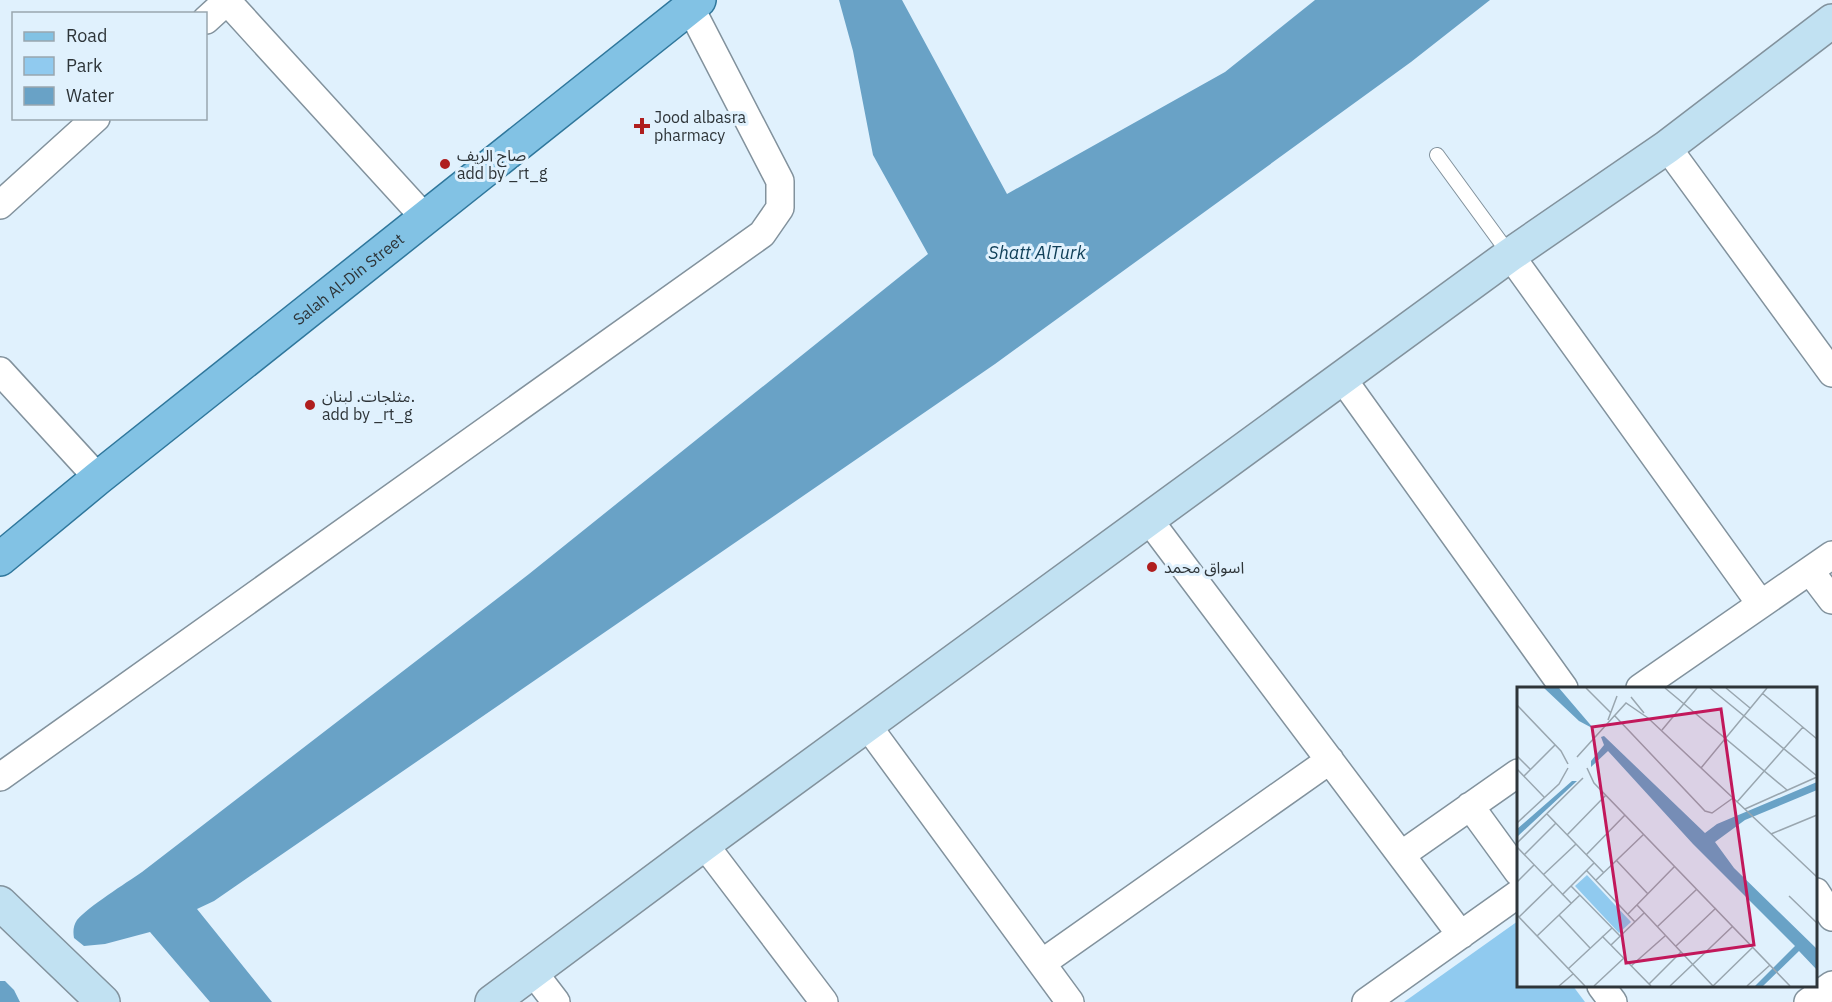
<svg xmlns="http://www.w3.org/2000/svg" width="1832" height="1002" font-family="'IBM Plex Sans','Noto Sans Arabic',sans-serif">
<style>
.green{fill:#90caef}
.water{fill:#69a2c6}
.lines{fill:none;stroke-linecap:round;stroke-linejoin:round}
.lane-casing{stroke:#82929d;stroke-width:16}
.street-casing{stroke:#82929d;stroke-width:30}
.secondary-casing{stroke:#82929d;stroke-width:36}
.primary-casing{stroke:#2f779c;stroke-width:36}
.lane{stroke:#fff;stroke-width:14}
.street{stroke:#fff;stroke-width:27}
.secondary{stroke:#c1e1f2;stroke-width:33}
.primary{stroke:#82c2e4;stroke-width:33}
.poi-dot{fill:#af1e1e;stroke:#e0f1fd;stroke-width:2}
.labels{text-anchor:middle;stroke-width:6;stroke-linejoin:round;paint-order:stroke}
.poi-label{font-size:16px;fill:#2e3539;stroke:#e0f1fd;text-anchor:start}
.street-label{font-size:16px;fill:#2e3539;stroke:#e0f1fd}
.water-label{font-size:18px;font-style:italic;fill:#104059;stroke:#e0f1fd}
.inset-road{fill:none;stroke:#99a6af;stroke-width:1.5}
.view{fill:#c2185b;fill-opacity:0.15;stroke:#c2185b;stroke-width:3}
.inset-edge{fill:none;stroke:#2e3539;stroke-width:3}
</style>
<rect width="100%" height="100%" fill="#e0f1fd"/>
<!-- green -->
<path class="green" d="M1518 921V986H1573L1585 1002H1404Z"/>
<!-- water -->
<path class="water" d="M839 0H902L1007 194 1225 72 1315 0H1490L1411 62 995 364 214 901 197 909 272 1002H210L150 932 105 944 84 946 74 938C73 932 73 926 77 920 88 907 126 883 142 872L529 574 928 254 873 155 853 51Z
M0 981H5L14 990 20 1002H0Z"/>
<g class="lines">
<defs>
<path id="lane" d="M1437 155 1510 255"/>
<path id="street" d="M226 0 425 218
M206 20 228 0
M1667 147 1832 373
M0 205 96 118
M1510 255 1760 603
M0 371 98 478
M1342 378 1564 688
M1149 520 1461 935
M1810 571 1832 600
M1640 688 1832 555
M867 725 1070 1002
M0 777 762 234 780 208V181L690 7
M1470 806 1518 872
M704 844 824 1002
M1401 855 1518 773
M1816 892 1832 917
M1042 963 1330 760
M533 972 556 1002
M1601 986 1613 1002
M1366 1002 1518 894
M1808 1002 1832 985"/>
<path id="secondary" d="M0 903 103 1002
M492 1002 704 844 1510 255 1667 147 1832 21"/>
<g id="primary">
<path id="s1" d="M0 559 98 478 699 0"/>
</g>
</defs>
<!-- lane casing -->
<use href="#lane" class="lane-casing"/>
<!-- street casing -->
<use href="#street" class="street-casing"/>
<!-- secondary casing -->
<use href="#secondary" class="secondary-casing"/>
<!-- primary casing -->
<use href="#primary" class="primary-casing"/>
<!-- lane -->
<use href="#lane" class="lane"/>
<!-- street -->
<use href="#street" class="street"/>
<!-- secondary -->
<use href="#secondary" class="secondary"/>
<!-- primary -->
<use href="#primary" class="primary"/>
</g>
<!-- markers -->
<g class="poi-dot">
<path d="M639 117h6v6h6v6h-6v6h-6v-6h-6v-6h6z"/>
<circle cx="445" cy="164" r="6"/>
<circle cx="310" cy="405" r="6"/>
<circle cx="1152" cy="567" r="6"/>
</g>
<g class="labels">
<!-- poi labels -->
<g class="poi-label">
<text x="654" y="123">Jood albasra<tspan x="654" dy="18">pharmacy</tspan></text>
<text x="457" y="161">صاج الريف<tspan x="457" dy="18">add by _rt_g</tspan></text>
<text x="322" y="402">مثلجات. لبنان.<tspan x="322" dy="18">add by _rt_g</tspan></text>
<text x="1164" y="573">اسواق محمد</text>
</g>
<!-- street labels -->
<g class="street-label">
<text dy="6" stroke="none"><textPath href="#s1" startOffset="447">Salah Al-Din Street</textPath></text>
</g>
<!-- water labels -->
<g class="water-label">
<text x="1037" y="259">Shatt AlTurk</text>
</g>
</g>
<!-- overview -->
<g transform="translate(1517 687)">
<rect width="300" height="300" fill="#e0f1fd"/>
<path d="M70 188 114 235 102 246 58 199Z" fill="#90caef"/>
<path d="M27 1H42L77 42 62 34ZM87 49 188 146 200 137 300 95V103L228 133 198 155 217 181 300 262V283L282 264 246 299H238L278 259 176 157 91 64 74 80V74L87 58 84 50ZM55 94H60L0 150V142Z" fill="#69a2c6"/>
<path class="inset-road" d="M69 1 94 26M148 1 270 103M193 1 300 89M209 1 233 21M245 6 300 52M114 10 127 26M0 18 44 64 51 77M97 28 188 124 195 126 216 111M91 33 100 9M145 43 180 1M0 69 13 82M60 70 109 16 131 31 300 190M70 81 77 96 273 299M184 81 250 1M0 82 27 110M7 89 38 58M220 115 286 40M228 122 300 90M30 127 87 186M0 136 42 97 51 81M254 147 300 128M50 148 89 108M0 156 66 91M0 160 54 216M7 168 39 136M69 168 108 128M99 173 131 207M70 184 118 235M26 188 59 157M79 193 127 147M0 195 17 178M54 199 103 249M45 208 77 176M272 209 300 236M120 218 196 299M111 227 158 179M0 228 68 299M42 228 73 261M2 230 36 197M140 240 180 202M20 249 63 208M85 249 134 299M94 258 127 226M159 259 199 221M114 279 148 249M51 282 95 241M132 297 164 265M42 299 56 287M77 299 107 271M153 299 216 239M196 299 236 260M230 299 253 278"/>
<path class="view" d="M204 22 237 258 109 276 75 40Z"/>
<rect width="300" height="300" class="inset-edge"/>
</g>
<!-- legend -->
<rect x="12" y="12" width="195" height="108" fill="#e0f1fd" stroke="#99a6af" stroke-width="1.5"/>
<rect x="24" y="32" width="30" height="9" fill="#82c2e4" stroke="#99a6af" stroke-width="1.5"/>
<text x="66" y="42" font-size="18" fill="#2e3539">Road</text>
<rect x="24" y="57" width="30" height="18" fill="#90caef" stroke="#99a6af" stroke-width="1.5"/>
<text x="66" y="72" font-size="18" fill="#2e3539">Park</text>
<rect x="24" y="87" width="30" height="18" fill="#69a2c6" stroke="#99a6af" stroke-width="1.5"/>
<text x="66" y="102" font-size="18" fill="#2e3539">Water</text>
</svg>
